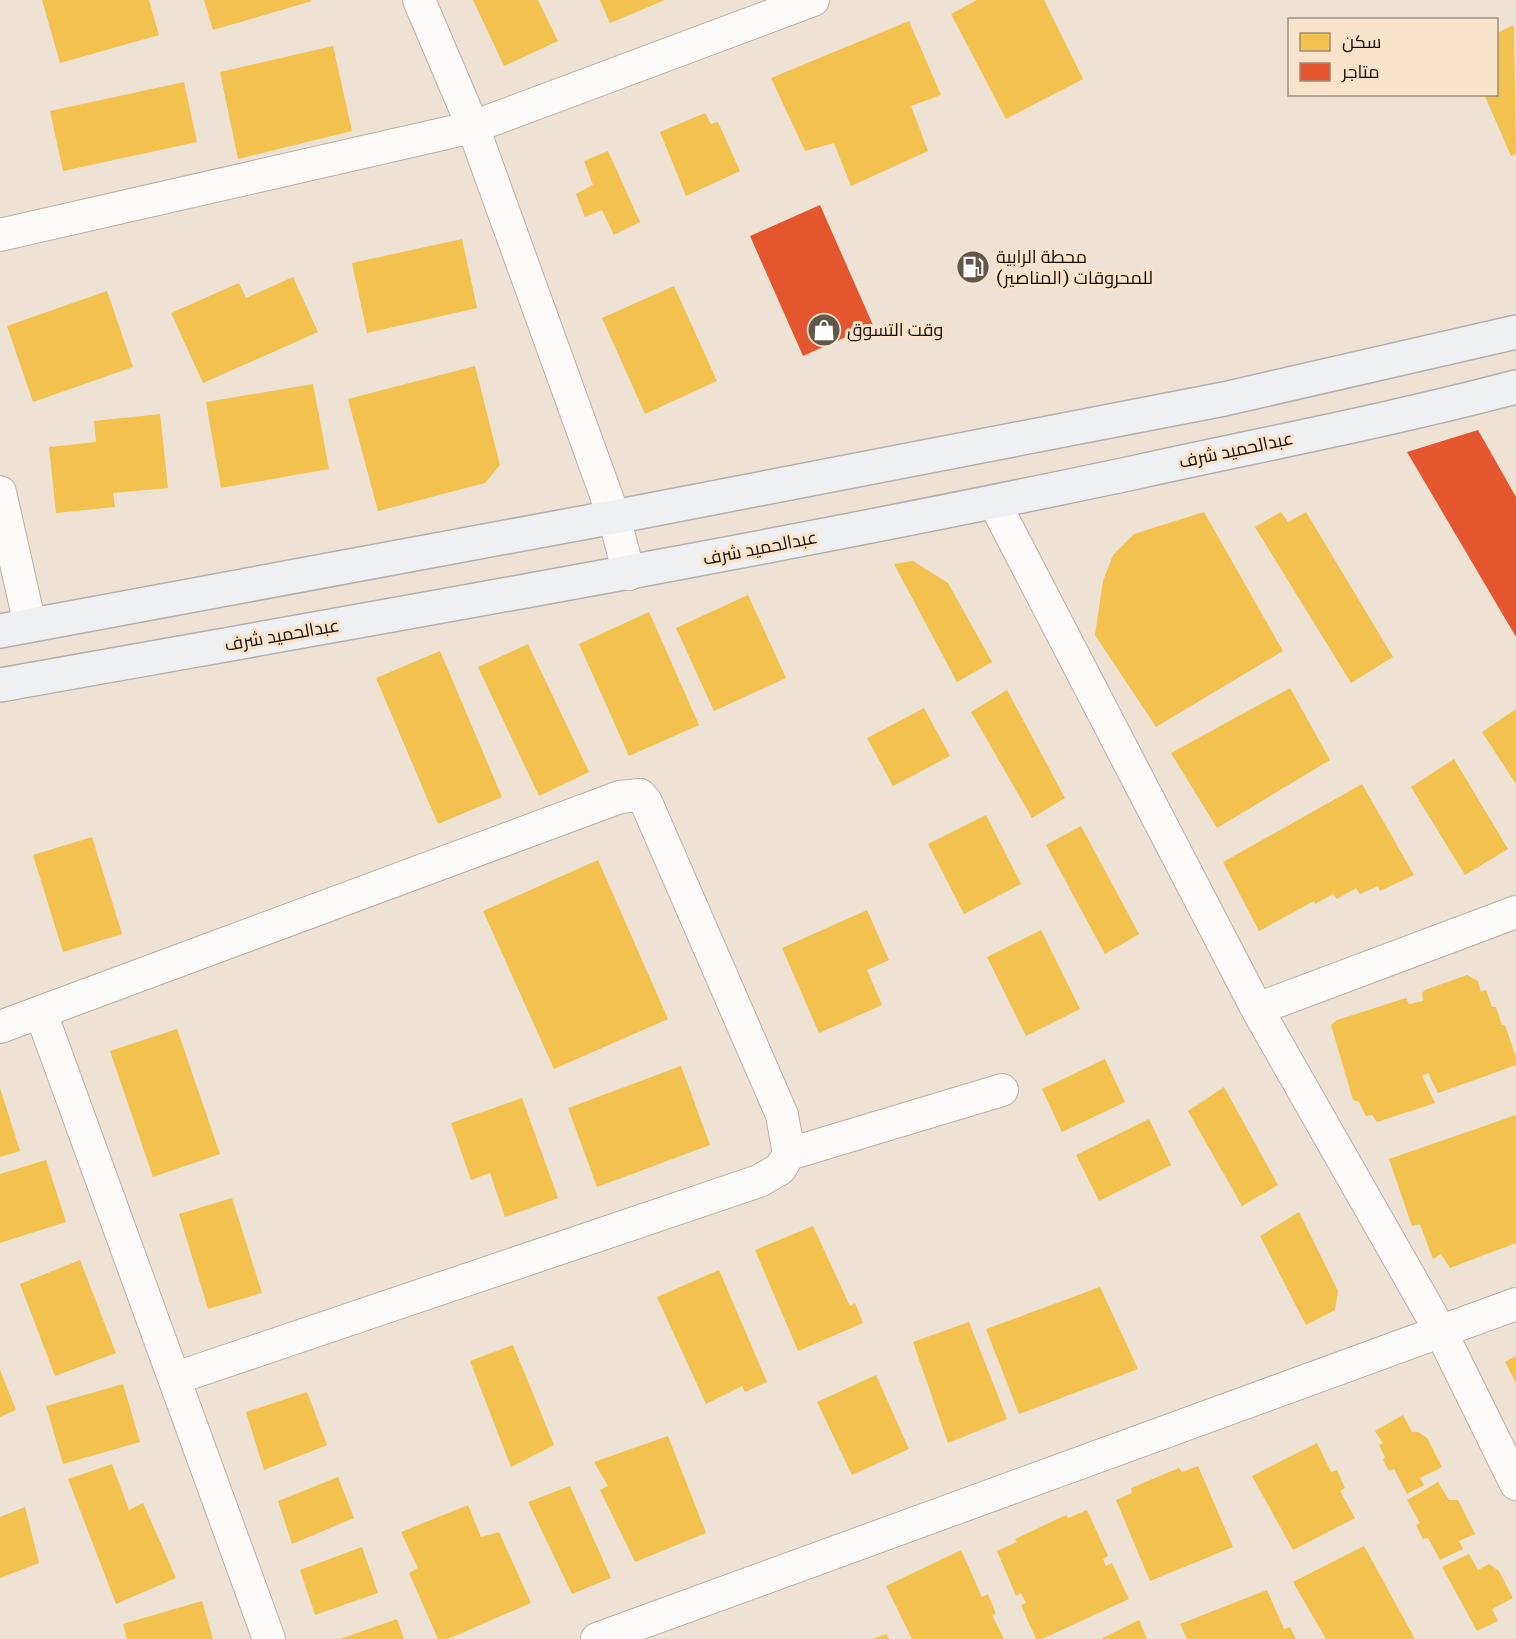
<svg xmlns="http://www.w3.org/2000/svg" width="1516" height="1639" font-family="Merriweather,Cairo,serif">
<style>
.homes{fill:#f2c14e}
.shops{fill:#e4572e}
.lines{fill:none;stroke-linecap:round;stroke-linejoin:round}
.street-casing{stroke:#b9b0a5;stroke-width:34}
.primary-casing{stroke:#b2afb1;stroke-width:36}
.street{stroke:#fcfbf9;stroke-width:32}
.primary{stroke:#eff0f2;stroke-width:33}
.labels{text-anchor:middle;stroke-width:6;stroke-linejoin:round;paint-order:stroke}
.poi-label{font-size:18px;fill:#130c05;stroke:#f9e3ca;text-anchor:start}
.street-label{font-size:18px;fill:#130c05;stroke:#f9e3ca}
</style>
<rect width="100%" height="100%" fill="#eee2d4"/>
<!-- homes -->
<path class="homes" d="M42 0H149L159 35 60 63Z
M204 0H311L312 1 213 30Z
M473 0H538L558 41 504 66Z
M600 0H665L610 23Z
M977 0H1044L1083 79 1006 119 951 14Z
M909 21 941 95 911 106 928 151 851 186 834 143 805 151 771 78Z
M1514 25 1516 154 1511 156 1484 94H1497V33Z
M333 46 352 131 238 159 220 72Z
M184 82 197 142 63 171 50 111Z
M705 113 711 124 718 122 740 171 686 196 660 132Z
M608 151 640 222 614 235 602 210 585 217 576 194 593 185 584 161Z
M462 239 477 308 367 333 352 263Z
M293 277 318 332 203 383 171 313 239 283 246 298Z
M674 286 717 381 645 414 602 318Z
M107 291 133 367 33 402 7 326Z
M475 366 500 465 485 483 378 511 348 399Z
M313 384 329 469 221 488 206 402Z
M160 414 168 488 113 493 115 507 56 513 49 447 96 442 94 421Z
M1204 512 1283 651 1156 727 1095 635 1103 581 1113 555 1134 534Z
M1281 512 1288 522 1306 512 1393 657 1351 683 1255 527Z
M913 561 948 583 992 662 957 682 894 564Z
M748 595 786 678 714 711 676 628Z
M649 612 699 725 629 756 579 644Z
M528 644 589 772 539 796 478 667Z
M440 651 502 797 438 824 376 678Z
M1290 688 1330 760 1217 828 1171 753Z
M1007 690 1065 798 1032 818 971 712Z
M924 708 950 756 893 786 867 738Z
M1516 709V784L1482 732Z
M1454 759 1508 849 1465 875 1411 787Z
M1362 784 1414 875 1380 891 1378 886 1360 894 1356 888 1337 899 1333 894 1315 904 1314 901 1259 931 1223 862Z
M986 815 1021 884 964 914 928 844Z
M1081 826 1139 934 1105 954 1046 845Z
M92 837 122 934 63 952 33 855Z
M598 860 668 1019 554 1069 483 911Z
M867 910 889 960 867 970 882 1005 819 1033 782 948Z
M1041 930 1080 1009 1026 1036 987 957Z
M1467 975 1478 981 1481 992 1486 990 1492 1007H1496L1502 1025H1505L1516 1057V1065L1438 1093 1428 1073 1422 1076 1435 1103 1377 1122 1372 1115 1366 1116 1359 1102 1353 1100 1331 1025 1337 1020 1406 998 1409 1004 1423 1001 1422 993 1425 990Z
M177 1029 220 1154 153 1177 110 1051Z
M1105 1059 1125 1102 1062 1132 1042 1089Z
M681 1066 710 1145 597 1187 568 1108Z
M1224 1087 1278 1185 1242 1206 1188 1111Z
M0 1088 20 1151 0 1157Z
M522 1098 558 1198 505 1217 490 1173 471 1180 451 1123Z
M1516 1115V1243L1450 1268 1441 1254 1433 1259 1420 1224 1412 1226 1389 1159Z
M1149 1119 1171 1165 1099 1201 1076 1155Z
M46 1160 66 1222 0 1243V1174Z
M232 1198 262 1293 208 1309 179 1214Z
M1299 1212 1338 1291 1335 1310 1306 1325 1260 1236Z
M813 1226 850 1306 855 1303 863 1323 798 1351 755 1250Z
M80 1260 116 1353 55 1376 20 1284Z
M719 1270 767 1382 745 1392 742 1386 706 1404 657 1297Z
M1100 1287 1138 1369 1019 1414 986 1329Z
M969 1322 1007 1419 948 1443 913 1342Z
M513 1345 554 1445 511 1467 470 1361Z
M1516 1356V1383L1505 1362Z
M0 1370 16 1410 0 1417Z
M876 1375 909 1449 852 1475 817 1402Z
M123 1384 140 1442 63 1464 46 1406Z
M307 1392 327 1445 264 1470 246 1412Z
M1403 1415 1412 1432H1418L1427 1438 1442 1467 1420 1478 1424 1485 1407 1494 1394 1469 1389 1471 1383 1460 1385 1457 1379 1445 1383 1443 1375 1431Z
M668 1436 706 1533 635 1562 600 1490 608 1486 594 1462Z
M1317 1443 1331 1472 1337 1470 1345 1488 1340 1491 1355 1518 1293 1550 1252 1476Z
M112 1464 129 1510 143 1503 176 1578 116 1604 68 1479Z
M1198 1466 1233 1547 1150 1581 1116 1500 1132 1493 1131 1488 1179 1468 1182 1472Z
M338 1477 354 1518 292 1544 278 1501Z
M1438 1482 1449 1500H1458L1475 1534 1459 1541 1463 1549 1440 1560 1428 1538 1423 1539 1416 1525 1420 1523 1407 1500Z
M570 1486 611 1578 572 1594 528 1502Z
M468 1505 481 1537 499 1532 531 1603 448 1639H438L409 1573 418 1568 401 1532Z
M25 1507 39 1563 0 1578V1517Z
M1087 1510 1108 1556 1103 1559 1106 1566 1112 1563 1129 1599 1042 1639H1036L1021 1605 1026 1603 1021 1593 1016 1596 997 1551 1017 1542 1015 1539 1066 1515 1068 1518Z
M1364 1546 1415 1639H1326L1293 1582Z
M362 1547 378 1593 315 1615 300 1570Z
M961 1550 982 1597 988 1594 996 1614 992 1615 1004 1639H912L886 1586Z
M1469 1554 1478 1570 1489 1564 1499 1571 1513 1598 1492 1609 1498 1621 1477 1631 1442 1567Z
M1267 1590 1284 1629 1290 1627 1296 1639H1187L1180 1624Z
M202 1601 213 1639H127L123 1624Z
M397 1619 404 1639H340Z
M1139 1620 1147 1639H1101Z
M886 1634 889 1639H873Z"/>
<!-- shops -->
<path class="shops" d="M820 205 873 325 803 356 750 236Z
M1478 430 1516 497V637L1407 452Z"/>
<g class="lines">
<defs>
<path id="street" d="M419 0 473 127 614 517 629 574
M0 235 473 127 813 0
M0 492 30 625
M994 502 1257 1009 1441 1332 1516 1484
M1257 1009 1516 912
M41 1013 269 1639
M0 1027 620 797 640 795 646 802 782 1115 789 1154 780 1169 759 1181 176 1378
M789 1154 1002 1090
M597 1639 1516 1304"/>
<path id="primary" d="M0 631 614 517 1224 399 1516 332
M0 685C380 617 760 552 1137 472 1264 444 1391 420 1516 387"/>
</defs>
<!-- street casing -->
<use href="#street" class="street-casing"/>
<!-- primary casing -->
<use href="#primary" class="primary-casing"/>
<!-- street -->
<use href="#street" class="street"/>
<!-- primary -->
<use href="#primary" class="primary"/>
</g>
<!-- icons -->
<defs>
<symbol id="fuel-disc" viewBox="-11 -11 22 22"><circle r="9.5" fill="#60574d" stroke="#f9e3ca"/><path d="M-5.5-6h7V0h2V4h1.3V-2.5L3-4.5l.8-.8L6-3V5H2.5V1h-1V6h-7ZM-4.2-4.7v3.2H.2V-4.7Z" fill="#fff"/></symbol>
<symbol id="shop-disc" viewBox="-11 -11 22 22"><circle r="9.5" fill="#60574d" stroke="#f9e3ca"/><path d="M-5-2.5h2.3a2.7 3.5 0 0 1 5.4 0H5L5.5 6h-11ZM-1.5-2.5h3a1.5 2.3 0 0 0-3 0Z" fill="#fff"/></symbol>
</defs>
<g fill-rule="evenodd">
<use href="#fuel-disc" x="954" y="248" width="38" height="38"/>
<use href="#shop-disc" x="805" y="311" width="38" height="38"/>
</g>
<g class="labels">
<!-- poi labels -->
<g class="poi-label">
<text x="996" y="263">محطة الرابية<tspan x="996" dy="21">للمحروقات (المناصير)</tspan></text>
<text x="847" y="336">وقت التسوق</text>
</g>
<!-- street labels -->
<g class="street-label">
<text transform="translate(1236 450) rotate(-12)" y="6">عبدالحميد شرف</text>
<text transform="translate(760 548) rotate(-11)" y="6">عبدالحميد شرف</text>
<text transform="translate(282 635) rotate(-10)" y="6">عبدالحميد شرف</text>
</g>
</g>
<!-- legend -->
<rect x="1288" y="18" width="210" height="78" fill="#f9e3ca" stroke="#9d8d7b" stroke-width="1.5"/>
<rect x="1300" y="33" width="30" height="18" fill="#f2c14e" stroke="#9d8d7b" stroke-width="1.5"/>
<text x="1342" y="48" font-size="18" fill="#130c05">سكن</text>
<rect x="1300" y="63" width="30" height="18" fill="#e4572e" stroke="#9d8d7b" stroke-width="1.5"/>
<text x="1342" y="78" font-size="18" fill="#130c05">متاجر</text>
</svg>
